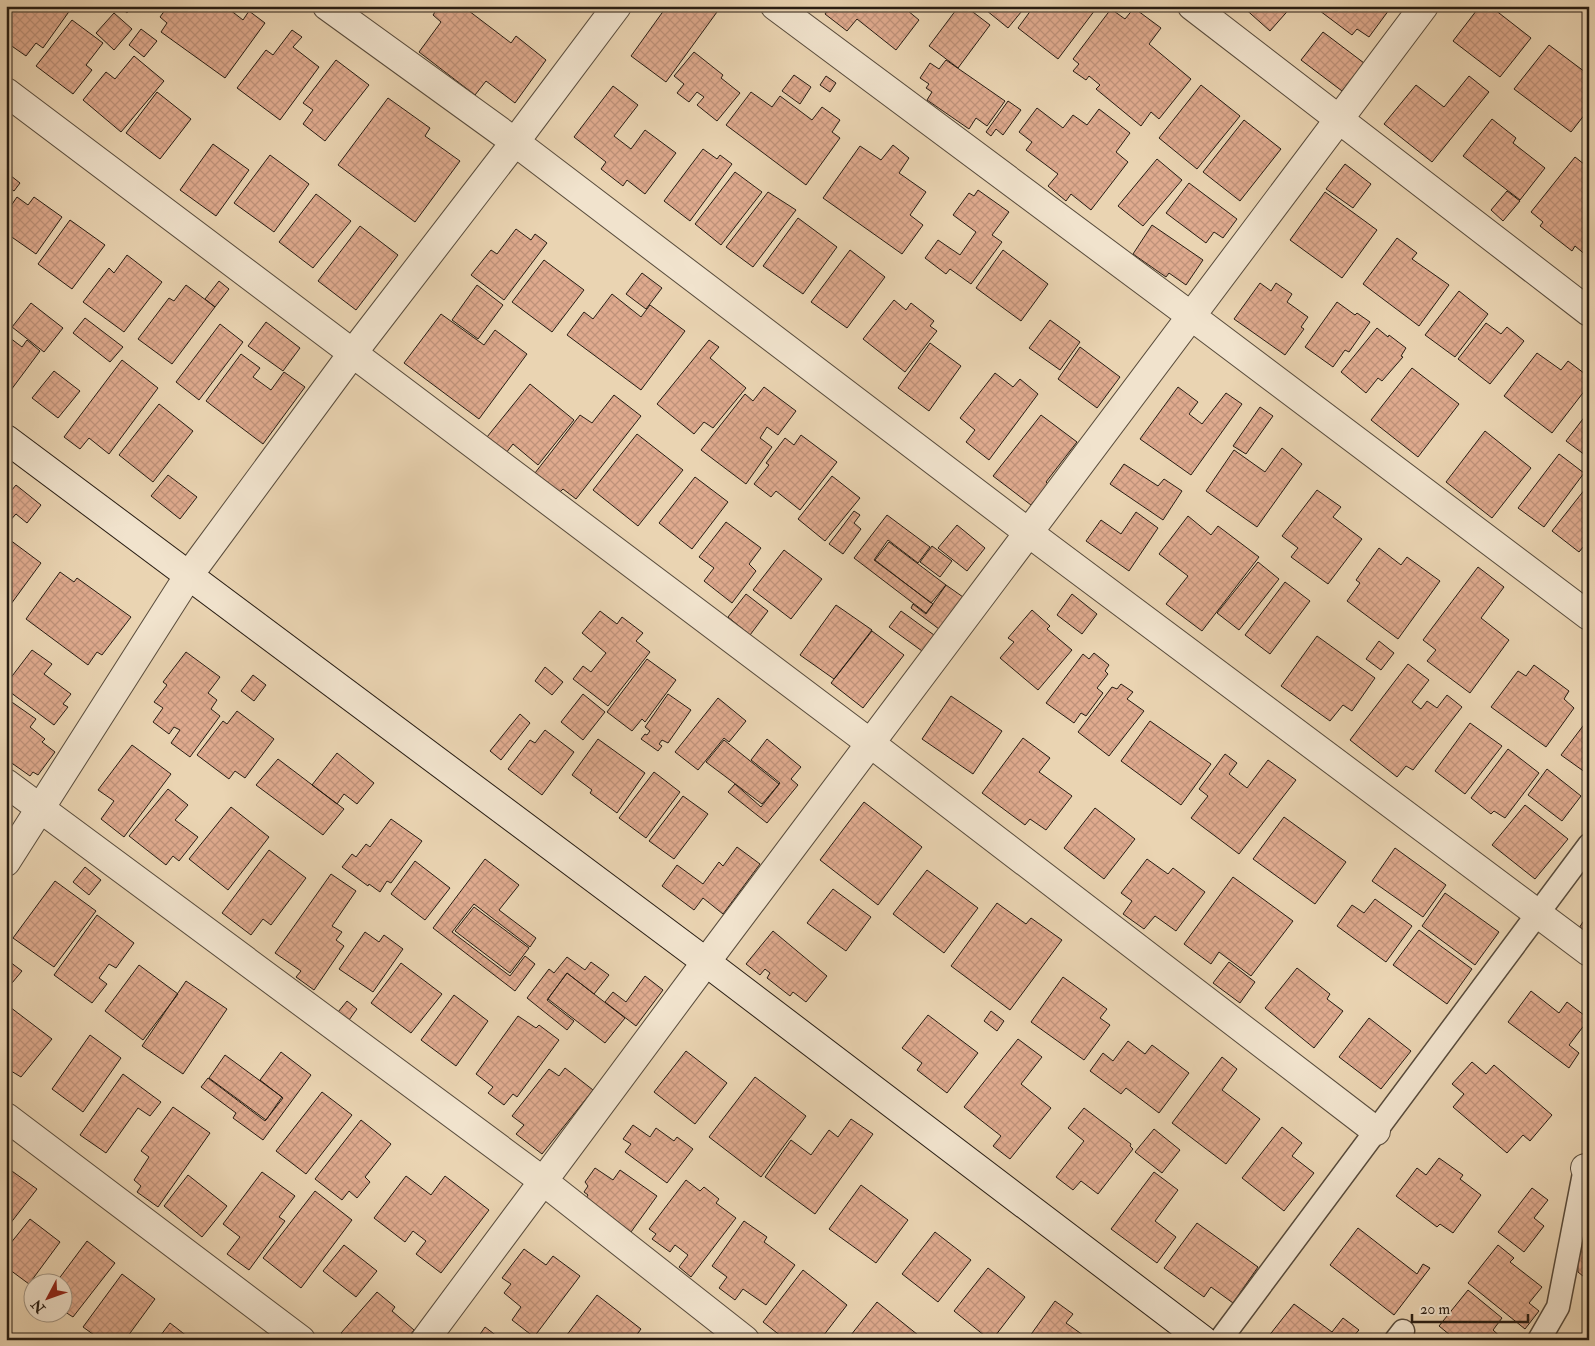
<svg xmlns="http://www.w3.org/2000/svg" width="1595" height="1346" font-family="'IM FELL Double Pica',serif">
<style>
.building{fill:url(#building-cross-hatch);stroke:#281d13}
.lines{fill:none;stroke-linecap:round;stroke-linejoin:round}
.lane-casing{stroke:#584b3b;stroke-width:25}
.street-casing{stroke:#584b3b;stroke-width:30}
.secondary-casing{stroke:#281d13;stroke-width:30}
.lane{stroke:#f1e3cd;stroke-width:22}
.street{stroke:#f1e3cd;stroke-width:28}
.secondary{stroke:#f1e3cd;stroke-width:28}
</style>
<defs>
<pattern id="building-cross-hatch" width="8" height="8" patternUnits="userSpaceOnUse" patternTransform="scale(1.25)"><rect width="8" height="8" fill="#dfaa8e"/><path d="M0 0l8 8M0 8l8-8" fill="none" stroke="#bf927a"/></pattern>
</defs>
<rect width="100%" height="100%" fill="#ead4b2"/>
<filter id="stains"><feTurbulence type="fractalNoise" baseFrequency=".004" numOctaves="4"/><feColorMatrix values="0 0 0 0 .2 0 0 0 0 .09 0 0 0 0 .02 0 0 0 .5 -.17"/></filter>
<radialGradient id="worn" r=".72"><stop offset=".6" stop-color="#630" stop-opacity="0"/><stop offset="1" stop-color="#630" stop-opacity=".3"/></radialGradient>
<!-- building -->
<path class="building" d="M6 6H73L43 48 36 43 26 56 6 42Z
M119 6H133L127 13Z
M168 6H209L216 11 220 6H225L243 20 249 11 265 23 225 78 161 32 167 23 160 17Z
M439 6H473L469 11 511 43 516 36 546 60 515 103 486 81 475 95 419 52 441 22 433 15Z
M667 6H709L717 12 666 82 631 56Z
M827 6H902L919 20 896 50 857 19 847 31 825 14 829 8Z
M959 6H965L990 25 958 68 929 46Z
M981 6H1026L1008 28Z
M1034 6H1090L1095 10 1058 59 1018 28Z
M1242 6H1292L1270 31Z
M1317 6H1383L1389 10 1369 37 1357 29 1352 35 1316 8Z
M1480 6H1490L1531 38 1500 77 1453 41Z
M1134 8 1161 28 1149 44 1191 79 1159 119 1151 112 1141 126 1096 89 1100 85 1089 76 1086 80 1073 71 1079 64 1073 59 1111 9 1125 19Z
M114 13 132 29 114 50 96 33Z
M72 20 103 43 86 65 92 70 73 94 36 66Z
M141 29 157 41 144 57 129 45Z
M292 30 302 37 293 47 319 67 280 120 237 88 266 50 273 55Z
M1323 32 1364 63 1342 91 1301 60Z
M1549 45 1589 75V109L1571 132 1514 89Z
M694 52 723 75 721 78 740 93 717 121 697 105 704 97 697 92 689 102 677 93 684 84 674 76Z
M134 56 164 81 121 132 83 100 106 72 115 79Z
M336 60 369 85 325 141 303 124 313 110 303 103Z
M946 60 1005 101 987 126 976 118 969 129 927 100 932 92 926 88 929 84 920 78 930 63 939 69Z
M794 75 811 87 800 104 782 91Z
M826 76 836 83 830 92 820 85Z
M1469 76 1489 92 1432 162 1384 124 1416 85 1444 107Z
M1201 85 1240 116 1197 169 1159 138Z
M613 86 638 105 614 136 631 149 645 130 676 153 645 194 627 180 623 186 601 169 606 162 574 137Z
M157 92 191 119 160 159 126 133Z
M751 92 772 107 780 96 812 120 822 107 840 120 832 132 840 138 806 185 726 125Z
M388 98 430 128 425 136 460 161 415 222 338 165Z
M1008 101 1021 110 1003 135 996 129 991 136 986 132Z
M1037 108 1063 128 1073 115 1087 125 1099 109 1130 133 1116 152 1128 162 1091 210 1071 194 1066 201 1048 186 1058 174 1026 150 1032 142 1019 132Z
M1492 119 1516 138 1513 143 1545 168 1520 200 1463 156Z
M1244 120 1281 149 1240 201 1203 172Z
M213 144 249 170 216 216 180 190Z
M893 145 909 158 899 173 926 192 910 215 923 225 902 254 823 198 860 146 881 160Z
M703 149 717 159 720 155 732 164 690 221 664 201Z
M270 155 309 184 274 232 234 203Z
M1575 157 1589 168 1588 257 1575 246 1572 251 1540 226 1543 222 1531 212Z
M1157 159 1182 180 1143 226 1118 206Z
M1345 164 1371 184 1353 208 1326 189Z
M6 172 20 183 14 191 10 188 6 193Z
M735 172 762 192 721 245 695 224Z
M1189 183 1237 219 1223 238 1214 232 1206 243 1166 213Z
M978 190 1009 212 992 235 1002 242 971 284 950 269 946 274 925 258 938 240 960 255 976 232 953 215 969 193 974 196Z
M1507 191 1520 201 1503 221 1491 210Z
M768 192 796 210 753 267 726 247Z
M1325 192 1377 230 1342 278 1290 240Z
M316 194 351 221 313 268 279 242Z
M17 197 28 205 34 197 62 217 36 254 6 233V213Z
M798 218 837 247 803 294 763 266Z
M70 220 105 245 72 289 38 264Z
M1152 225 1203 260 1186 285 1169 273 1166 277 1133 254Z
M360 226 398 255 356 310 318 281Z
M516 229 531 240 535 234 547 243 504 300 471 275 491 250 497 254Z
M1397 238 1417 253 1412 259 1449 285 1419 326 1363 284Z
M850 250 885 277 847 328 811 302Z
M1003 250 1048 284 1021 321 976 288Z
M127 255 162 282 124 332 83 302 109 268 114 273Z
M544 260 584 290 552 332 512 302Z
M642 273 662 288 646 309 626 294Z
M219 281 229 289 215 307 205 299Z
M1260 283 1271 291 1276 283 1292 294 1287 302 1308 317 1301 327 1304 329 1285 355 1234 319Z
M186 285 215 307 172 364 138 339 169 298 174 301Z
M477 285 503 305 478 339 452 320Z
M1459 291 1488 314 1455 357 1425 335Z
M612 294 641 317 650 305 685 331 641 390 567 335 584 312 593 319Z
M894 300 906 310 911 303 934 321 930 326 937 331 905 372 863 339Z
M1337 302 1355 315 1357 313 1370 322 1349 352 1345 350 1333 367 1305 347Z
M31 303 63 328 44 352 12 327Z
M441 314 484 345 495 330 527 354 479 419 404 363Z
M85 318 123 347 110 362 73 333Z
M1050 320 1080 342 1060 370 1029 348Z
M266 322 300 348 283 371 248 346Z
M1486 323 1501 334 1507 327 1524 341 1490 384 1458 359Z
M220 324 243 342 199 400 176 382Z
M1377 328 1388 337 1389 335 1406 348 1401 356 1403 357 1382 381 1378 378 1366 393 1341 372Z
M6 335 22 347 27 340 40 351 11 390 6 387Z
M709 340 719 347 710 358 746 388 713 428 704 422 694 434 657 404Z
M930 343 961 366 929 411 898 388Z
M1080 347 1120 377 1097 408 1058 379Z
M1537 353 1561 370 1568 361 1589 377V385L1552 433 1504 396Z
M241 354 260 368 253 377 271 390 284 372 305 387 263 444 206 401Z
M122 360 158 388 109 454 89 438 80 449 64 437Z
M1412 368 1459 404 1418 457 1371 420Z
M54 371 80 391 58 418 32 398Z
M995 373 1013 387 1020 379 1038 394 989 460 966 442 975 430 960 418Z
M530 384 574 420 538 465 513 444 506 453 487 437Z
M764 387 796 411 778 435 767 427 760 438 772 447 746 484 701 450 745 394 753 401Z
M1178 387 1198 402 1189 414 1202 424 1226 393 1242 404 1191 475 1140 439Z
M614 395 641 416 576 499 563 489 560 492 535 473 580 415 592 423Z
M159 404 193 431 153 482 119 455Z
M1260 407 1273 416 1246 454 1233 446Z
M1589 411V458L1566 441Z
M1041 415 1077 442 1046 482 1048 484 1031 505 993 476Z
M1485 431 1531 468 1492 518 1446 482Z
M637 434 683 470 638 526 593 490Z
M801 435 837 462 800 510 776 491 771 497 754 484 769 465 766 463 785 438 794 445Z
M1282 448 1302 464 1257 527 1206 491 1234 450 1265 472Z
M1559 454 1584 473 1544 527 1518 508Z
M1124 464 1158 486 1164 479 1182 491 1163 520 1110 484Z
M168 475 197 497 180 519 151 496Z
M832 476 860 498 825 541 798 519Z
M695 477 728 502 692 549 659 523Z
M1589 484V540L1579 552 1552 531Z
M16 485 41 505 27 523 16 514 7 524 6 497Z
M1317 490 1341 507 1333 517 1362 539 1328 584 1291 557 1298 548 1282 536Z
M854 511 860 515 854 523 861 529 843 554 829 544Z
M1136 512 1158 528 1129 571 1086 541 1101 520 1121 534Z
M887 515 930 547 918 563 888 540 874 560 933 604 926 613 854 558Z
M1188 516 1211 535 1218 526 1259 557 1202 631 1166 604 1188 576 1159 554Z
M726 522 761 548 749 564 756 571 732 603 704 581 714 568 699 557Z
M957 525 985 548 967 571 938 548Z
M6 537 41 563 11 604 6 601Z
M889 542 946 585 931 603 875 560Z
M932 546 952 561 940 577 920 562Z
M1379 548 1401 565 1407 557 1440 581 1398 639 1347 601 1360 583 1356 580Z
M784 550 822 579 791 619 753 590Z
M1258 562 1279 579 1239 630 1217 613Z
M1478 567 1504 587 1481 618 1509 640 1470 693 1427 661 1436 650 1423 640Z
M60 572 74 582 77 578 131 617 102 655 97 652 88 665 26 619Z
M1285 582 1310 601 1270 654 1245 635Z
M946 585 963 597 939 629 911 608 913 604 926 614Z
M746 594 768 611 750 635 728 617Z
M1072 594 1097 614 1082 634 1057 615Z
M836 605 872 630 834 679 800 655Z
M1032 610 1050 626 1047 629 1072 650 1038 690 1000 658 1014 642 1008 638Z
M600 611 617 624 622 617 643 633 636 641 650 652 608 706 573 679 583 666 591 672 606 653 582 633Z
M901 611 934 635 922 651 889 627Z
M872 631 904 655 863 708 831 683Z
M1317 636 1375 678 1352 711 1343 705 1330 721 1281 686Z
M1379 641 1394 653 1381 670 1366 659Z
M32 650 52 664 44 674 71 694 63 704 68 707 54 725 6 689V684Z
M186 652 220 677 208 693 217 700 211 709 220 716 190 757 171 743 180 730 174 727 169 734 153 722 163 708 154 702 167 685 163 682Z
M1094 653 1109 665 1105 671 1108 674 1097 688 1103 693 1086 716 1081 713 1074 723 1046 703 1083 654 1089 659Z
M647 659 676 680 645 722 642 719 632 731 607 712Z
M1408 664 1429 680 1412 702 1421 709 1427 701 1437 708 1447 695 1462 707 1413 770 1406 766 1397 777 1350 740Z
M1534 665 1569 691 1564 699 1574 708 1546 747 1491 707 1518 671 1526 676Z
M545 667 563 682 552 695 535 681Z
M253 675 266 685 254 701 241 691Z
M1121 684 1133 692 1127 699 1144 711 1109 756 1078 732 1112 687 1117 689Z
M583 694 605 712 583 740 561 722Z
M668 694 691 710 668 743 662 740 659 744 662 746 658 751 641 739 645 734 647 735 650 731 645 727Z
M951 696 1002 731 973 774 922 739Z
M6 698 36 719 30 727 45 739 42 742 55 752 38 775 33 772 30 776 6 759Z
M718 698 746 721 729 742 724 738 698 770 675 752Z
M237 711 274 739 245 778 235 771 229 779 197 755 223 721 227 724Z
M520 714 530 723 501 760 490 751Z
M1589 718V775L1561 755Z
M1150 721 1211 764 1181 805 1121 761Z
M1470 723 1502 746 1465 794 1435 771Z
M545 730 574 752 542 795 508 769 530 740 535 743Z
M1023 738 1050 758 1039 772 1072 796 1046 830 1030 819 1025 825 982 793Z
M598 739 645 773 617 813 590 793 592 790 572 775Z
M767 739 801 767 791 779 798 785 767 823 728 792 735 784 761 807 780 783 751 760Z
M724 740 779 784 762 804 706 762Z
M132 745 171 774 124 837 101 819 114 801 98 790Z
M1508 749 1539 773 1505 818 1494 811 1491 814 1471 798Z
M337 753 374 783 357 804 344 794 337 804 312 785Z
M1225 754 1237 763 1229 774 1247 788 1268 760 1296 780 1239 854 1191 818 1208 796 1199 789Z
M278 759 344 809 323 835 256 785Z
M1547 769 1581 796 1562 821 1528 795Z
M654 772 680 792 646 838 619 818Z
M168 789 188 805 175 820 198 837 179 861 173 856 166 865 129 836Z
M683 796 708 814 674 859 649 841Z
M864 802 922 847 878 905 820 860Z
M1525 805 1568 839 1535 879 1492 845Z
M231 807 269 837 228 890 189 859Z
M1095 808 1135 839 1104 879 1064 848Z
M1284 817 1346 862 1315 904 1253 859Z
M391 819 422 841 391 883 387 881 380 892 369 884 368 886 342 867 352 854 356 857 366 844 370 847Z
M737 847 760 864 723 914 703 898 694 910 662 886 677 865 703 884 719 862 723 866Z
M1395 848 1446 885 1423 917 1372 881Z
M269 850 306 878 271 925 263 919 251 935 222 913Z
M485 859 519 885 499 910 536 938 530 947 474 904 452 932 510 976 525 956 535 964 515 991 433 928Z
M1147 859 1168 874 1173 868 1205 892 1176 931 1155 916 1144 929 1123 914 1132 901 1121 893Z
M415 861 450 888 425 920 391 894Z
M85 867 101 880 89 895 73 882Z
M927 870 978 908 944 953 893 914Z
M331 874 356 891 332 926 342 932 336 940 344 946 314 990 296 977 301 971 275 953Z
M1233 877 1293 921 1251 976 1219 952 1211 964 1184 944Z
M55 881 96 911 54 967 13 938Z
M833 889 871 917 846 951 807 923Z
M1445 893 1499 932 1475 965 1422 926Z
M1375 899 1412 926 1386 962 1337 926 1352 905 1364 913Z
M997 903 1026 924 1031 918 1062 940 1010 1010 951 966Z
M474 907 529 948 510 973 455 931Z
M1589 913V935L1579 928Z
M97 915 134 943 116 968 109 964 99 978 107 984 92 1003 54 975Z
M1419 930 1472 969 1447 1004 1393 965Z
M773 931 827 976 806 1002 793 992 790 996 767 978 770 973 765 969 760 975 746 964Z
M365 932 379 942 384 935 403 949 373 992 339 969Z
M567 957 585 970 591 962 609 975 594 994 567 973 547 1000 574 1021 567 1030 527 998 549 969 554 973Z
M6 959 22 971 12 983 6 979Z
M1229 962 1255 982 1240 1003 1213 983Z
M401 963 442 994 411 1033 371 1003Z
M139 965 178 994 143 1040 105 1011Z
M1297 968 1330 994 1327 999 1343 1011 1314 1048 1265 1008Z
M567 973 625 1018 605 1043 548 999Z
M645 976 663 990 636 1026 605 1002 613 992 626 1002Z
M1063 977 1107 1009 1100 1018 1110 1025 1084 1060 1031 1022Z
M186 981 227 1009 183 1074 142 1046Z
M1531 991 1559 1013 1567 1002 1589 1019 1569 1045 1579 1053 1569 1068 1508 1022Z
M454 995 488 1021 456 1066 421 1040Z
M347 1001 357 1009 349 1020 338 1012Z
M6 1004 52 1039 21 1077 6 1068Z
M991 1011 1004 1021 997 1031 984 1021Z
M928 1015 978 1053 947 1093 917 1070 922 1063 902 1048Z
M518 1016 536 1028 539 1025 559 1040 517 1097 513 1094 504 1105 488 1093 493 1087 476 1074Z
M1369 1018 1411 1051 1381 1089 1339 1057Z
M90 1035 121 1058 83 1112 52 1089Z
M1018 1039 1042 1057 1021 1084 1051 1108 1010 1159 993 1146 1001 1136 964 1107Z
M1128 1041 1145 1054 1152 1045 1189 1073 1159 1113 1126 1088 1121 1094 1090 1071 1103 1053 1113 1061Z
M686 1051 727 1083 695 1124 654 1092Z
M281 1052 311 1075 263 1140 233 1118 236 1113 201 1087 208 1078 265 1121 283 1098 260 1080Z
M225 1055 282 1097 266 1120 209 1078Z
M1222 1057 1237 1069 1222 1090 1260 1119 1226 1164 1172 1123Z
M1472 1062 1486 1074 1494 1065 1552 1115 1530 1141 1523 1135 1507 1153 1453 1107 1464 1094 1452 1084Z
M565 1068 593 1090 542 1154 516 1134 524 1125 512 1116 549 1069 559 1076Z
M123 1074 161 1102 150 1116 138 1108 106 1153 80 1135Z
M755 1077 806 1116 761 1177 709 1137Z
M322 1092 352 1115 306 1174 276 1151Z
M173 1107 210 1133 158 1207 137 1192 141 1186 134 1180 149 1157 141 1151Z
M1084 1108 1131 1144 1130 1146 1133 1149 1098 1194 1081 1181 1073 1190 1056 1177 1084 1141 1068 1128Z
M851 1119 873 1134 815 1214 765 1177 791 1140 811 1155 829 1130 838 1137Z
M361 1120 391 1144 365 1177 370 1182 357 1198 349 1191 342 1200 315 1179Z
M633 1125 650 1137 656 1128 674 1141 677 1137 693 1149 667 1183 625 1152 631 1144 623 1139Z
M1282 1127 1302 1143 1292 1156 1314 1173 1284 1211 1242 1178Z
M1154 1129 1180 1150 1162 1173 1135 1152Z
M1439 1158 1463 1175 1460 1179 1481 1195 1453 1233 1440 1224 1437 1227 1396 1196 1417 1168 1426 1175Z
M595 1168 613 1180 620 1170 657 1196 631 1232 586 1198 588 1195 584 1192 588 1186 585 1182Z
M9 1169 37 1189 6 1229V1173Z
M262 1172 295 1196 279 1217 285 1221 249 1270 227 1254 240 1237 223 1224Z
M1154 1172 1178 1190 1155 1221 1176 1237 1157 1263 1111 1229Z
M188 1175 227 1206 202 1237 164 1206Z
M406 1176 431 1195 445 1176 489 1210 441 1273 416 1254 426 1241 413 1231 405 1242 374 1218Z
M686 1180 700 1191 704 1187 719 1199 716 1203 736 1218 691 1277 679 1267 688 1255 675 1245 670 1252 652 1239 656 1234 649 1229Z
M861 1185 908 1220 876 1263 829 1229Z
M1532 1188 1548 1200 1534 1218 1544 1226 1524 1252 1498 1232Z
M315 1191 352 1220 301 1288 263 1258Z
M1577 1217 1589 1218V1229L1581 1238Z
M30 1219 60 1242 29 1284 6 1267V1249Z
M744 1221 767 1237 764 1242 795 1265 766 1305 743 1289 735 1300 719 1288 727 1277 712 1266Z
M1197 1223 1258 1267 1233 1303 1211 1287 1204 1297 1164 1268Z
M1358 1228 1417 1274 1423 1264 1430 1268 1394 1315 1330 1265Z
M1589 1231V1281L1578 1272 1577 1244Z
M935 1232 971 1260 938 1302 902 1274Z
M87 1241 115 1263 73 1317 62 1310V1284H55Z
M344 1245 377 1271 356 1297 323 1271Z
M1498 1245 1514 1258 1510 1262 1542 1287 1529 1303 1539 1311 1525 1329 1468 1283Z
M524 1249 546 1265 553 1256 580 1276 534 1337 512 1320 521 1307 504 1293 511 1284 502 1278Z
M988 1268 1025 1297 992 1340H990L954 1311Z
M803 1270 847 1305 820 1340H786L763 1322Z
M122 1274 155 1299 125 1340H101L83 1327Z
M1468 1290 1502 1318 1493 1330 1504 1340H1456L1439 1326Z
M377 1292 395 1307 392 1311 414 1330 406 1340H349L341 1333Z
M597 1295 641 1329 633 1340H563Z
M1055 1301 1073 1314 1066 1323 1090 1340H1027Z
M877 1302 918 1335 914 1340H847Z
M1294 1304 1332 1332 1343 1318 1359 1330 1352 1338 1354 1340H1272L1268 1337Z
M170 1323 192 1340H157Z
M485 1327 502 1340H476Z"/>
<g class="lines">
<defs>
<path id="lane" d="M1220 1340 1589 845
M1396 1340 1403 1331
M1539 1340 1558 1307 1585 1168"/>
<path id="street" d="M327 6 515 142 1029 533 1589 952
M775 6 1191 316 1589 616
M1192 6 1589 312
M6 92 870 743 1376 1131
M6 783 543 1181 745 1340
M6 862 189 575 352 354 515 142 617 6
M6 1117 301 1340
M1585 1168 1589 1171
M425 1340 706 962 1424 6"/>
<path id="secondary" d="M6 439 706 962 1203 1340"/>
</defs>
<!-- lane casing -->
<use href="#lane" class="lane-casing"/>
<!-- street casing -->
<use href="#street" class="street-casing"/>
<!-- secondary casing -->
<use href="#secondary" class="secondary-casing"/>
<!-- lane -->
<use href="#lane" class="lane"/>
<!-- street -->
<use href="#street" class="street"/>
<!-- secondary -->
<use href="#secondary" class="secondary"/>
</g>
<!-- margin -->
<rect width="1595" height="1346" fill="none" stroke="#ead4b2" stroke-width="25"/>
<rect x="8" y="8" width="1580" height="1331" fill="none" stroke="#281d13" stroke-width="2.5"/>
<rect x="12" y="12" width="1570" height="1321" fill="none" stroke="#281d13"/>
<!-- north arrow -->
<g transform="translate(48 1298) rotate(229)"><circle r="24" fill="#f1e3cd" stroke="#a19483"/>
<path d="M0-4L9 19L0 12L-9 19Z" fill="#8f2418"/>
<text y="-8" font-size="14" font-weight="bold" text-anchor="middle" fill="#281d13">N</text>
</g>
<!-- scale -->
<path d="M1412 1314v8h116v-8" fill="none" stroke="#281d13" stroke-width="2.5"/>
<text x="1420" y="1314" font-size="15" fill="#281d13" stroke="#f1e3cd" stroke-width="4" paint-order="stroke">20 m</text>
<rect width="100%" height="100%" filter="url(#stains)"/>
<rect width="100%" height="100%" fill="url(#worn)"/>
</svg>
